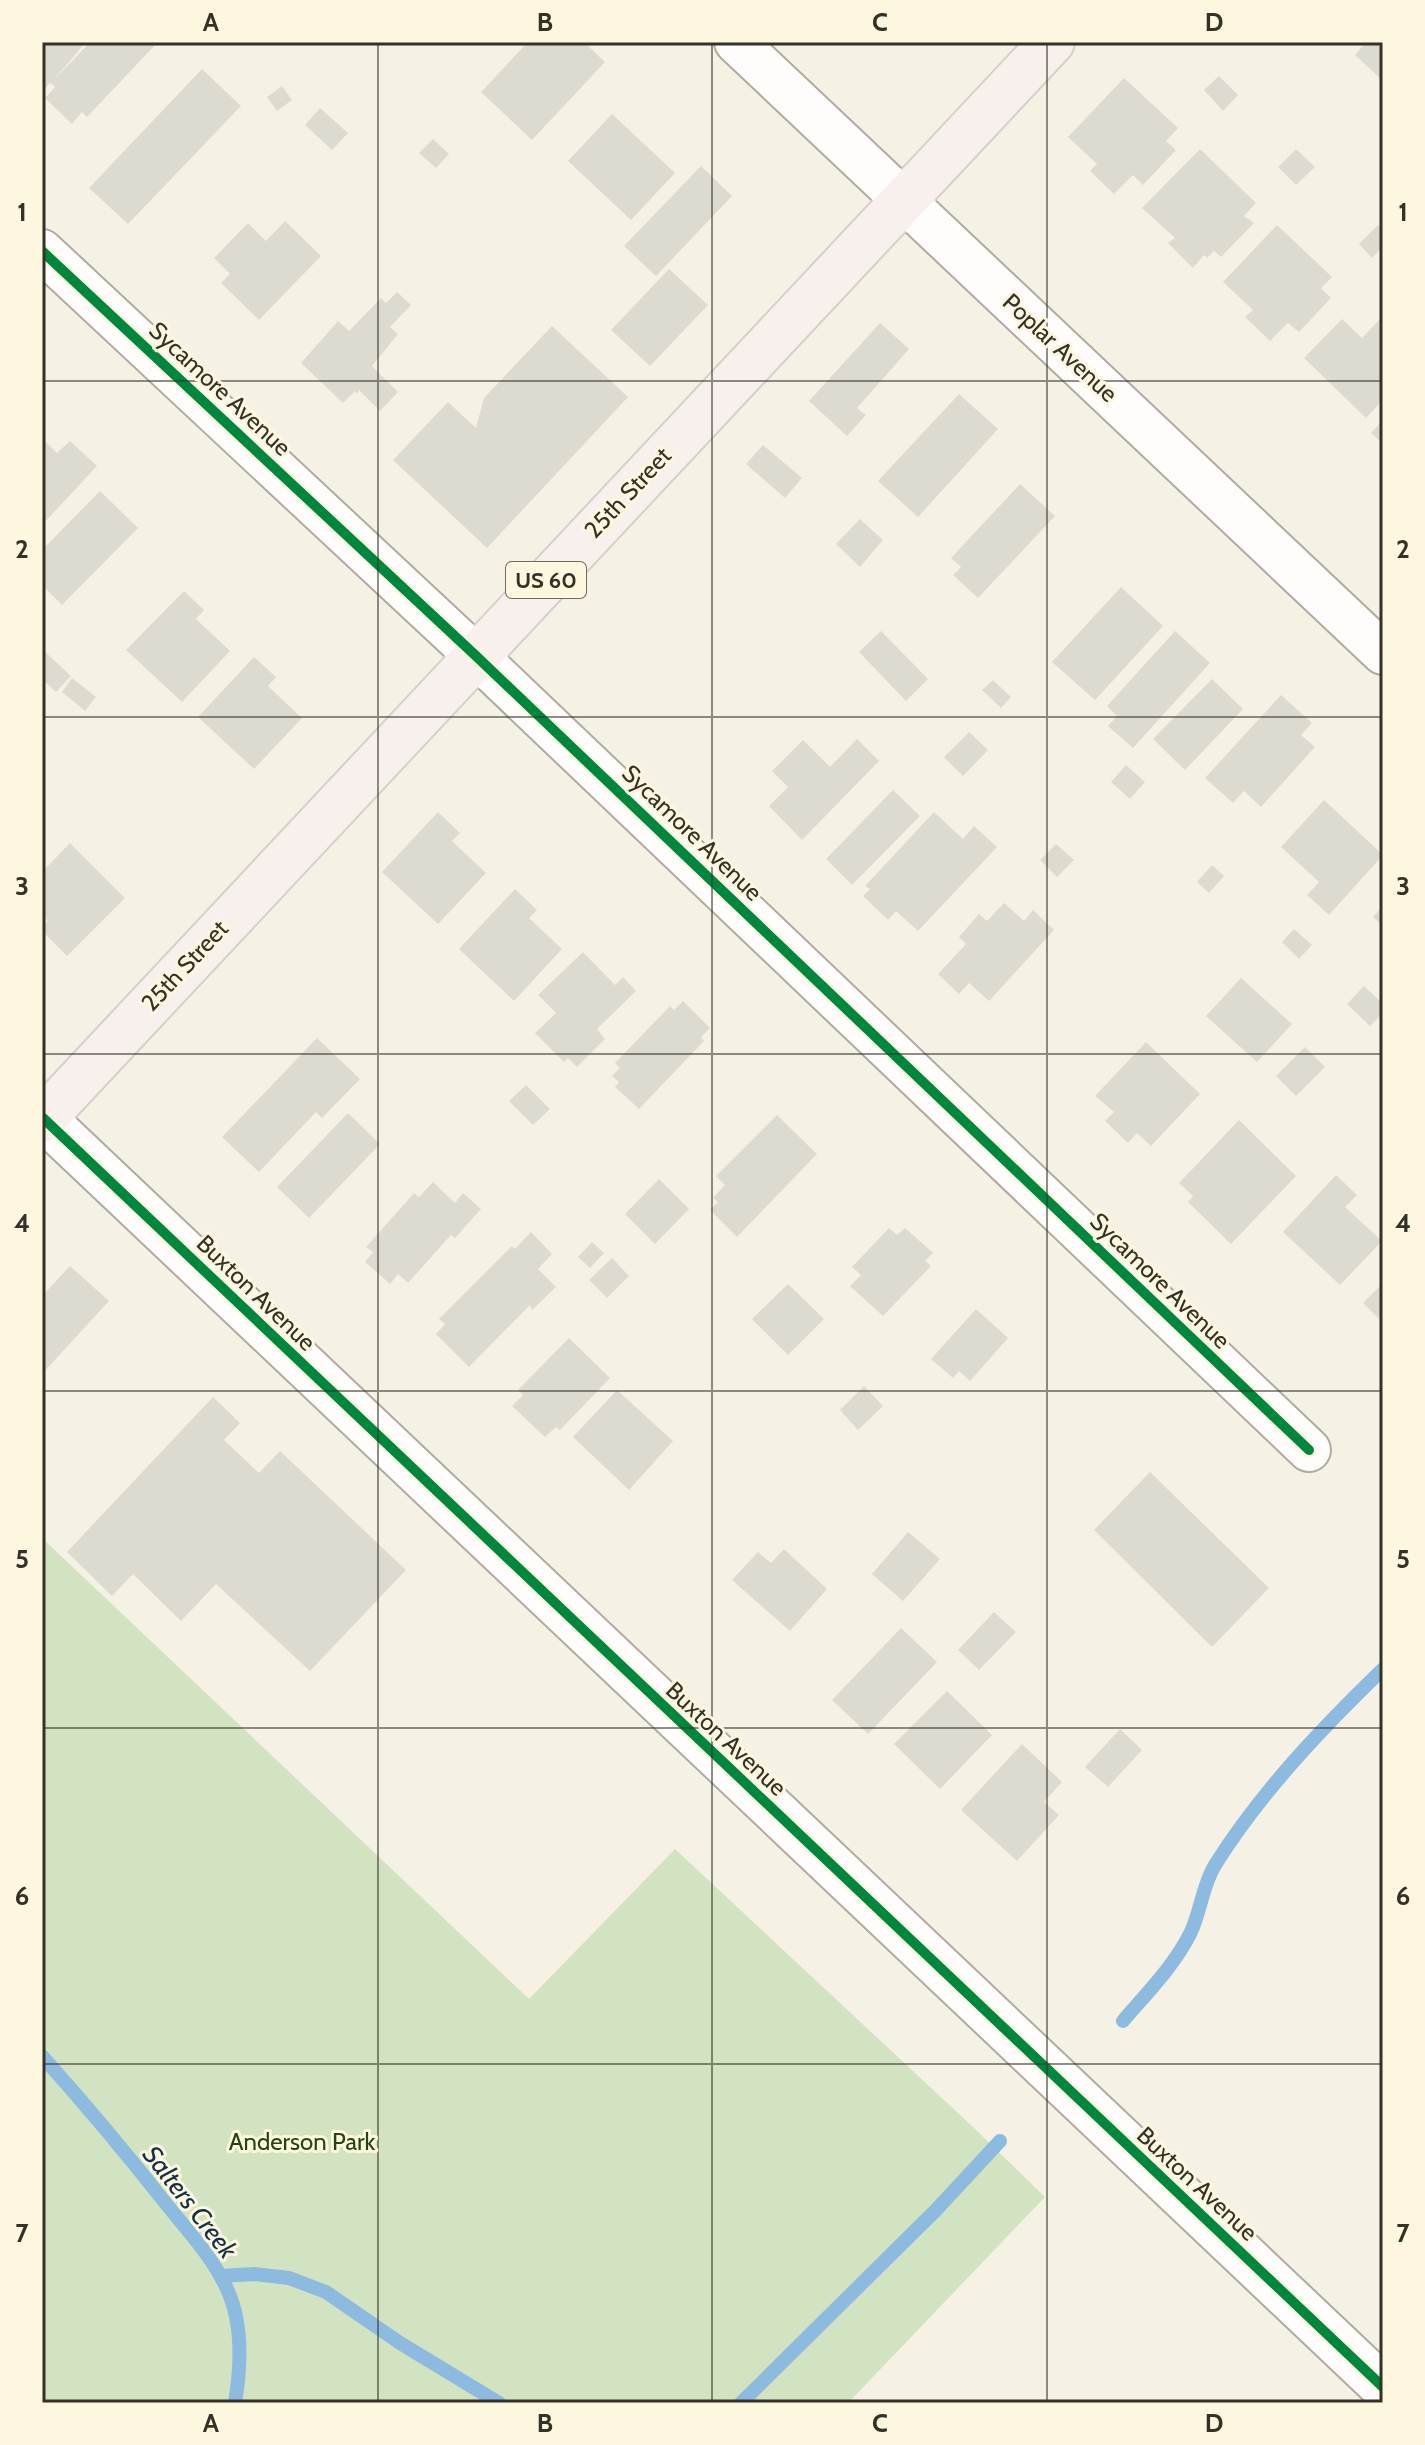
<svg xmlns="http://www.w3.org/2000/svg" width="1425" height="2445" font-family="Cabin,sans-serif">
<style>
.green{fill:#d2e3c1}
.lines{fill:none;stroke-linecap:round;stroke-linejoin:round}
.stream{stroke:#8dbbe0;stroke-width:14}
.building{fill:#dddbd0}
.minor-casing{stroke:#aeaba1;stroke-width:46}
.tertiary-casing{stroke:#aeaba1;stroke-width:48}
.primary-casing{stroke:#d2d1ca;stroke-width:48}
.minor{stroke:#fefdfb;stroke-width:42}
.tertiary{stroke:#fefdfb;stroke-width:44}
.primary{stroke:#f7f0ed;stroke-width:44}
.cycleway-casing{stroke:#fcf7de;stroke-width:15}
.cycleway{stroke:#00873e;stroke-width:10}
.grid{fill:none;stroke:#333128;stroke-width:2;stroke-opacity:0.55}
.labels{text-anchor:middle;stroke-width:6;stroke-linejoin:round;paint-order:stroke}
.shield{fill:#fcf7de;stroke:#6f6c5f;stroke-width:2}
.shield-label{font-size:22px;font-weight:bold;fill:#333128}
.street-label{font-size:24px;fill:#333128;stroke:#fcf7de}
.park-label{font-size:24px;fill:#264412;stroke:#fcf7de}
.water-label{font-size:26px;font-style:italic;fill:#133048;stroke:#fcf7de}
.neatline{fill:none;stroke:#333128;stroke-width:3}
.grid-label{font-size:26px;text-anchor:middle;font-weight:bold;fill:#333128}
</style>
<rect width="100%" height="100%" fill="#f5f2e5"/>
<!-- green -->
<path class="green" d="M42 1538 529 1999 675 1849 974 2128 1045 2197 848 2403H42Z"/>
<g class="lines">
<!-- stream -->
<path class="stream" d="M1123 2021C1147 1993 1173 1967 1190 1934 1201 1912 1202 1886 1215 1865 1261 1792 1321 1729 1383 1669
M42 2056C85 2104 127 2154 167 2205 189 2232 213 2258 227 2289 243 2323 241 2367 235 2403
M220 2276 254 2274 289 2278 326 2292 400 2343 499 2403
M741 2403 936 2210 1000 2141"/>
</g>
<!-- building -->
<path class="building" d="M42 42H86L53 81 90 42H158L87 117 82 112 72 124 45 98 55 87 50 83 42 92Z
M528 42H584L605 62 532 140 481 92Z
M1366 42H1383V81L1355 55Z
M202 69 241 106 128 224 89 188Z
M1219 76 1238 95 1223 111 1204 90Z
M1124 78 1178 128 1166 141 1176 150 1143 185 1133 175 1114 194 1090 171 1097 164 1068 137Z
M282 86 292 100 277 111 267 97Z
M320 108 348 133 332 150 305 125Z
M612 114 675 173 631 220 568 161Z
M433 139 449 154 436 168 419 153Z
M1200 149 1256 203 1244 216 1254 223 1221 257 1214 251 1207 258 1204 255 1193 268 1168 243 1175 238 1142 208Z
M1296 149 1315 167 1296 185 1278 167Z
M701 166 732 196 656 276 624 246Z
M285 221 321 256 259 320 221 283 230 274 214 258 248 223 266 241Z
M1277 225 1332 277 1321 288 1331 298 1299 332 1288 323 1270 341 1245 317 1253 310 1223 282Z
M1378 225 1383 229V246L1372 258 1359 244Z
M669 269 708 305 650 366 611 330Z
M397 292 411 305 390 327 398 334 372 366 398 392 380 411 359 390 357 394 355 391 343 403 301 363 338 321 349 331 381 298 386 303Z
M1383 316V400L1366 418 1304 358 1342 319 1362 338Z
M880 323 909 349 857 408 866 415 847 436 809 401Z
M552 326 628 397 487 548 393 460 448 402 476 428 484 398Z
M959 394 998 429 918 517 878 481Z
M1383 420V444L1371 433Z
M42 438 57 453 70 441 97 466 42 525Z
M763 445 802 478 785 498 746 464Z
M1020 484 1055 516 978 598 953 575 961 567 951 558Z
M100 491 138 528 62 605 42 585V550Z
M860 519 883 540 860 567 836 544Z
M1121 587 1163 626 1095 700 1052 662Z
M184 591 204 610 196 619 230 651 182 702 126 650Z
M881 631 928 679 906 701 859 652Z
M1175 631 1210 663 1133 748 1108 726 1117 716 1107 706Z
M42 649 71 676 56 692 42 679Z
M254 657 276 677 268 686 302 718 254 769 198 717Z
M72 678 96 697 85 711 62 692Z
M1212 679 1243 709 1185 770 1153 739Z
M993 680 1011 697 1001 708 982 690Z
M1281 695 1312 723 1301 735 1315 747 1261 807 1244 791 1233 803 1205 778Z
M969 732 988 750 963 776 944 757Z
M857 739 879 761 802 840 769 806 788 787 772 771 803 740 830 767Z
M1126 765 1145 782 1130 799 1111 782Z
M893 790 920 816 852 885 826 859Z
M1324 800 1383 855 1329 915 1307 895 1319 882 1281 847Z
M438 812 460 833 452 841 486 873 438 924 382 872Z
M934 812 963 839 974 826 997 847 918 931 896 911 888 920 863 896 870 889 865 886Z
M70 843 125 898 67 956 42 931V926L48 921 42 915V872Z
M1056 844 1074 860 1057 877 1040 860Z
M1212 865 1224 876 1209 893 1197 882Z
M515 889 537 910 529 918 562 949 514 1001 459 949Z
M1004 903 1024 921 1033 910 1054 930 989 1001 969 983 959 994 938 974 966 944 959 937 979 914 987 921Z
M1383 906V926L1373 917Z
M1294 929 1312 945 1299 959 1282 942Z
M583 952 615 985 623 977 636 991 597 1029 605 1039 577 1067 568 1058 564 1062 535 1033 556 1013 538 995Z
M1241 978 1292 1024 1257 1062 1206 1016Z
M1364 986 1383 1004V1013L1370 1026 1347 1004Z
M683 1001 710 1028 701 1037 704 1041 639 1109 615 1087 619 1082 612 1076 620 1068 615 1063 670 1006 674 1010Z
M317 1038 360 1079 322 1118 316 1112 259 1172 222 1137Z
M1146 1042 1200 1094 1151 1146 1137 1133 1128 1143 1105 1121 1114 1112 1095 1096Z
M1305 1047 1325 1067 1296 1096 1276 1076Z
M526 1085 550 1109 533 1125 509 1101Z
M348 1113 380 1144 309 1218 277 1187Z
M777 1115 817 1154 737 1237 710 1210 718 1202 713 1198 725 1185 716 1176Z
M1239 1120 1296 1176 1231 1244 1188 1202 1193 1196 1179 1183Z
M1336 1175 1357 1195 1345 1207 1382 1241 1340 1285 1283 1232Z
M659 1179 689 1209 655 1244 625 1214Z
M433 1182 455 1203 463 1193 481 1209 455 1238 451 1235 408 1283 398 1274 390 1284 365 1262 373 1252 366 1247 414 1193 419 1197Z
M889 1228 897 1235 905 1228 933 1253 925 1261 931 1266 883 1316 850 1286 861 1275 852 1267Z
M531 1232 552 1254 538 1269 556 1287 532 1310 530 1305 469 1367 436 1334 445 1324 439 1319 512 1246 515 1249Z
M592 1242 604 1253 590 1268 578 1257Z
M612 1258 629 1276 607 1298 589 1280Z
M70 1266 109 1301 42 1374V1296Z
M1383 1283V1323L1363 1303Z
M788 1284 824 1319 788 1355 752 1319Z
M976 1309 1008 1338 970 1381 959 1371 953 1378 931 1359Z
M569 1338 610 1378 560 1430 556 1427 545 1437 512 1406 523 1395 518 1390Z
M864 1386 883 1406 858 1430 840 1410Z
M617 1390 673 1441 629 1490 573 1437Z
M213 1397 240 1423 224 1440 259 1473 280 1451 406 1570 310 1671 216 1584 181 1621 133 1574 112 1596 67 1552Z
M1150 1472 1269 1588 1212 1647 1094 1530Z
M908 1532 940 1559 903 1601 872 1574Z
M784 1549 827 1589 790 1631 732 1580 758 1552 771 1563Z
M994 1612 1016 1632 979 1670 958 1650Z
M901 1628 937 1662 868 1734 832 1700Z
M947 1691 992 1735 940 1789 894 1744Z
M1120 1729 1142 1750 1108 1787 1085 1767Z
M1022 1744 1062 1782 1044 1802 1059 1815 1017 1861 961 1810Z"/>
<g class="lines">
<defs>
<path id="minor" d="M736 42 1383 653
M42 251 475 655 1309 1450"/>
<path id="tertiary" d="M43 1118 1383 2387"/>
<path id="primary" d="M42 1120 1052 42"/>
</defs>
<!-- minor casing -->
<use href="#minor" class="minor-casing"/>
<!-- tertiary casing -->
<use href="#tertiary" class="tertiary-casing"/>
<!-- primary casing -->
<use href="#primary" class="primary-casing"/>
<!-- minor -->
<use href="#minor" class="minor"/>
<!-- tertiary -->
<use href="#tertiary" class="tertiary"/>
<!-- primary -->
<use href="#primary" class="primary"/>
<defs>
<path id="cycleway" d="M42 251 475 655 1309 1450
M43 1118 1383 2387"/>
</defs>
<!-- cycleway casing -->
<use href="#cycleway" class="cycleway-casing"/>
<!-- cycleway -->
<use href="#cycleway" class="cycleway"/>
</g>
<!-- grid -->
<path class="grid" d="M378 42V2403M712 42V2403M1047 42V2403M42 381H1383M42 717H1383M42 1054H1383M42 1391H1383M42 1728H1383M42 2064H1383"/>
<g class="labels">
<!-- shield labels -->
<rect class="shield" x="506" y="562" width="80" height="36" rx="6"/>
<g class="shield-label">
<text x="546" y="588">US 60</text>
</g>
<!-- street labels -->
<g class="street-label">
<text transform="translate(1060 348) rotate(43)" y="8">Poplar Avenue</text>
<text transform="translate(220 389) rotate(43)" y="8">Sycamore Avenue</text>
<text transform="translate(628 493) rotate(-47)" y="8">25th Street</text>
<text transform="translate(692 833) rotate(44)" y="8">Sycamore Avenue</text>
<text transform="translate(185 966) rotate(-47)" y="8">25th Street</text>
<text transform="translate(1160 1281) rotate(44)" y="8">Sycamore Avenue</text>
<text transform="translate(256 1293) rotate(44)" y="8">Buxton Avenue</text>
<text transform="translate(726 1739) rotate(43)" y="8">Buxton Avenue</text>
<text transform="translate(1197 2184) rotate(43)" y="8">Buxton Avenue</text>
</g>
<!-- park labels -->
<g class="park-label">
<text x="302" y="2150">Anderson Park</text>
</g>
<!-- water labels -->
<g class="water-label">
<text transform="translate(190 2202) rotate(52)" y="9">Salters Creek</text>
</g>
</g>
<!-- border -->
<rect width="1425" height="2445" fill="none" stroke="#fcf7de" stroke-width="88"/>
<rect x="44" y="44" width="1337" height="2357" class="neatline"/>
<g class="grid-label">
<text x="211" y="31">A</text>
<text x="545" y="31">B</text>
<text x="880" y="31">C</text>
<text x="1214" y="31">D</text>
<text x="22" y="221">1</text>
<text x="1403" y="221">1</text>
<text x="22" y="558">2</text>
<text x="1403" y="558">2</text>
<text x="22" y="895">3</text>
<text x="1403" y="895">3</text>
<text x="22" y="1232">4</text>
<text x="1403" y="1232">4</text>
<text x="22" y="1568">5</text>
<text x="1403" y="1568">5</text>
<text x="22" y="1905">6</text>
<text x="1403" y="1905">6</text>
<text x="22" y="2242">7</text>
<text x="1403" y="2242">7</text>
<text x="211" y="2432">A</text>
<text x="545" y="2432">B</text>
<text x="880" y="2432">C</text>
<text x="1214" y="2432">D</text>
</g>
</svg>
